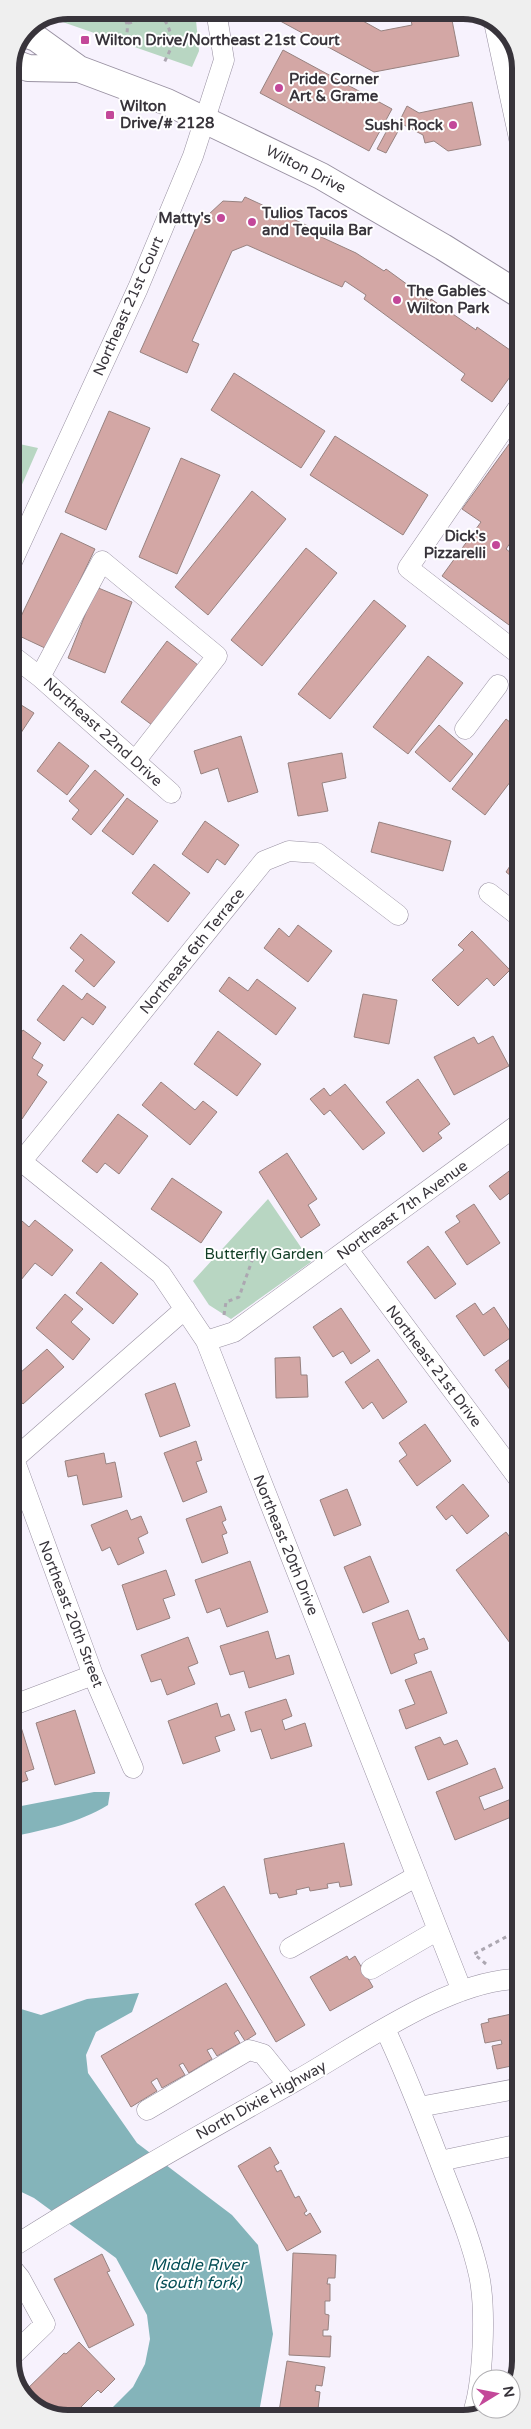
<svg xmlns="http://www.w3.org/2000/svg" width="531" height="2429" font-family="'Varela Round',sans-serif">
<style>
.green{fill:#b8d6c2}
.water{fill:#84b4ba}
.building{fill:#d3a7a5;stroke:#978280}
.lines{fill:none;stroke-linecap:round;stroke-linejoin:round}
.minor-casing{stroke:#9991a2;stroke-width:21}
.major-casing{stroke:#9991a2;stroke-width:28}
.path{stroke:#aca7b1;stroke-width:3;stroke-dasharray:4 4;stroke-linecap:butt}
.minor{stroke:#fff;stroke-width:20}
.major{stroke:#fff;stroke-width:26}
.poi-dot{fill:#c34899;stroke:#fff;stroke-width:2}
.labels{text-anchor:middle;stroke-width:4;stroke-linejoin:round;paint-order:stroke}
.poi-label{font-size:15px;font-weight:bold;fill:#38343b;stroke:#fff;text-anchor:start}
.street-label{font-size:15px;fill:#38343b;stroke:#fff}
.park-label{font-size:15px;fill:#113e26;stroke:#fff}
.water-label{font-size:16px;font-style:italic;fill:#064f57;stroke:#fff}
.rim{fill:none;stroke:#38343b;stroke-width:6}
</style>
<rect width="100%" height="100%" fill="#f7f2fd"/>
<!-- green -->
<path class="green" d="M68 10H195L199 51 192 67 54 19V16Z
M10 442 38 448 10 512Z
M268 1199 311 1262 231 1319 209 1305 193 1281Z"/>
<!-- water -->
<path class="water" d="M94 1792H110L108 1805C79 1823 44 1830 11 1837V1808Z
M139 1993 132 2012 96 2032 86 2055 88 2073 137 2143 232 2215 258 2245 273 2334 258 2418H102L133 2387 145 2364 150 2339 147 2315 116 2258 34 2198 11 2187V2006L41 2015 87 1999Z"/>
<!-- building -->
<path class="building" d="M275 10H343L381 31 412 25 409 10H450L459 56 374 72 271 16Z
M283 50 392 109 369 151 260 93Z
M472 102 481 145 448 151 434 141 425 143 423 135 402 124 386 153 377 149 393 119 399 122 407 106 419 113Z
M245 197 308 226 306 230 356 253 384 271 386 269 430 301 431 299 476 330 477 327 520 357V363L492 402 461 380 465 374 364 299 366 295 345 281 342 287 247 245 232 251 192 341 199 344 187 373 140 352 203 212 208 215 223 201 242 202Z
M234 373 325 431 301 468 211 410Z
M109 411 150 428 106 530 65 512Z
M520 429V529L506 549 520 560V633L442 576 481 522 462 509Z
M335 436 428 495 403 535 310 475Z
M181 458 220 475 177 574 139 557Z
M252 491 286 519 208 615 175 587Z
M61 533 95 549 47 649 13 633Z
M306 548 337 573 262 666 231 640Z
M96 587 132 602 105 673 68 658Z
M374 600 406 626 330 719 298 694Z
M167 641 198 665 152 725 121 702Z
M428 656 463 683 408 754 373 727Z
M10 698 34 713 13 745 10 743Z
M506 719 520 730V769L485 815 452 789Z
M439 725 473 754 450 782 415 752Z
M241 736 258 792 228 802 218 768 201 774 194 751Z
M59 742 89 766 67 795 37 771Z
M342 753 346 778 322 783 328 811 298 816 288 763Z
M95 770 124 795 91 835 72 819 79 810 69 801Z
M127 798 158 821 133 855 102 831Z
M205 821 239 845 225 865 217 859 208 873 182 854Z
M379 822 451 841 443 871 371 852Z
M10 840 14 858H10Z
M520 851V883L506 872Z
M154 864 190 893 168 922 132 893Z
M298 925 332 951 308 982 264 948 279 928 289 937Z
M472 931 510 970 494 986 487 978 458 1006 432 980 464 950 458 945Z
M81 934 115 962 94 987 75 971 84 960 70 948Z
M229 977 248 991 257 979 296 1008 276 1035 219 991Z
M63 985 82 1000 87 993 106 1007 93 1025 82 1017 64 1041 37 1020Z
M363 994 397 1000 389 1044 354 1037Z
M23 1030 41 1043 32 1058 43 1065 37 1075 47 1082 22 1119 10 1111V1040L14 1042Z
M218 1031 261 1064 237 1096 194 1064Z
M493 1036 509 1066 454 1095 434 1057 474 1037 478 1044Z
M418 1079 450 1124 438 1133 442 1138 423 1152 386 1102Z
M161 1082 195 1110 203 1101 217 1112 190 1145 142 1105Z
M345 1084 385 1133 363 1150 330 1110 324 1115 310 1099 324 1088 330 1096Z
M118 1114 148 1136 119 1174 105 1163 97 1173 82 1161Z
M287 1153 317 1199 308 1205 320 1225 301 1238 259 1172Z
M520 1163V1185L500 1200 489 1186Z
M172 1178 222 1212 201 1243 151 1209Z
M474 1204 500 1243 467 1265 445 1232 460 1222 456 1216Z
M15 1215 29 1227 35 1220 73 1250 52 1276 35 1263 16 1286 11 1281V1220Z
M428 1246 456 1284 435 1299 407 1262Z
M101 1262 138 1294 113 1324 76 1293Z
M65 1294 83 1309 71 1322 90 1339 73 1360 36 1328Z
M475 1303 483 1315 494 1307 513 1336 484 1356 456 1316Z
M341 1308 370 1351 351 1364 343 1351 333 1357 313 1327Z
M47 1349 64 1367 23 1404 11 1390V1381Z
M521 1351V1391L514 1395 495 1370Z
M300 1357 301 1375H307L308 1397 276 1398 275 1358Z
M378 1359 407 1402 383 1419 372 1402 363 1409 345 1382Z
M175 1383 190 1426 160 1437 145 1394Z
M425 1424 451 1461 417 1486 399 1461 407 1455 399 1443Z
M196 1441 202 1460 196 1462 207 1492 183 1502 164 1453Z
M104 1453 106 1464 115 1462 122 1497 83 1505 77 1475 68 1477 65 1461Z
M463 1484 489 1516 467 1534 452 1515 446 1520 436 1507Z
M347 1489 361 1525 334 1536 320 1500Z
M221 1506 226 1520 222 1522 227 1533 222 1535 228 1553 202 1563 186 1519Z
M127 1510 131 1520 141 1516 148 1533 138 1538 144 1553 118 1565 110 1547 102 1551 91 1525Z
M506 1532 521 1552V1564L514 1569 521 1577V1635L510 1643 456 1570Z
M370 1556 389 1602 363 1613 344 1567Z
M250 1561 268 1612 227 1627 220 1608 207 1613 195 1580Z
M166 1570 175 1595 163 1599 170 1618 137 1630 122 1585Z
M408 1610 419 1640 424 1638 428 1649 414 1654 417 1663 391 1674 372 1623Z
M268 1631 276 1659 289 1655 294 1674 249 1688 244 1671 230 1675 220 1646Z
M188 1637 198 1663 188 1667 195 1684 167 1695 161 1679 151 1682 141 1655Z
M431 1671 447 1713 406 1729 399 1710 415 1704 405 1680Z
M286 1699 292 1716 282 1720 285 1730 305 1723 312 1746 271 1759 261 1729 251 1732 245 1712Z
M217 1703 221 1717 229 1714 235 1730 215 1737 220 1751 183 1764 168 1721Z
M75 1710 95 1773 55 1785 36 1723Z
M21 1727 34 1769 25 1772 28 1780 11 1786V1730Z
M440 1737 444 1745 457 1740 468 1764 428 1780 415 1747Z
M495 1768 503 1788 479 1797 484 1810 521 1795V1813L455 1840 436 1792Z
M344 1843 352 1885 340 1887 339 1882 327 1884 328 1888 310 1891 309 1887 296 1890 297 1894 279 1898 277 1893 270 1894 264 1859Z
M224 1886 305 2025 276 2042 195 1904Z
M347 1956 349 1960 355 1956 373 1987 330 2011 310 1977Z
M226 1983 256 2034 245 2041 238 2030 234 2033 240 2043 217 2056 212 2048 207 2050 212 2059 189 2073 183 2063 179 2065 185 2075 162 2088 157 2078 151 2082 157 2091 131 2107 101 2056Z
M521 2012V2064L497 2069 492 2046 502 2044 501 2040 485 2043 481 2024 489 2022 488 2019Z
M270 2147 279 2163 274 2166 277 2172 281 2170 295 2198 299 2196 307 2211 304 2213 306 2216 310 2213 321 2232 287 2251 238 2166Z
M293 2253 336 2255 335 2278H328L327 2284H330V2301H325V2314L329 2315 328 2330H323V2336H331L330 2357 289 2355Z
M102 2254 110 2271 107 2272 134 2325 89 2348 54 2279Z
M79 2342 115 2379 101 2393 98 2390 69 2419H61L37 2407 23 2393 64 2353 66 2354Z
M287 2361 325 2367 322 2386 316 2385 315 2391 320 2392 318 2409 314 2408 312 2418H278Z"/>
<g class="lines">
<defs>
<path id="minor" d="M494 22 520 143
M512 289 520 273
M520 405 408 568 520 655
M10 566 138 288 193 156 224 60 216 10
M10 654 40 677 171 793
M40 677 102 561 217 656 136 760
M465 729 498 685
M489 893 520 917
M11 1153 161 1274 206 1341 462 1991
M21 1162 264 861 289 851 317 853 398 915
M348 1250 521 1482
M206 1341 234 1332 520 1123
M11 1456 14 1459 93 1675 133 1768
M14 1459 185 1309
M11 1706 93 1675
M290 1948 417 1876
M371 1969 438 1930
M385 2029C407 2075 425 2123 443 2170 456 2204 471 2239 479 2275 486 2308 484 2387 471 2418
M419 2107 521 2088
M147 2110 249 2050 263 2054 288 2085
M440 2161 521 2144
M11 2248C105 2188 202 2134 299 2079 359 2045 452 1978 521 1979
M11 2267 20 2278 45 2324 11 2357"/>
<path id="major" d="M24 34 36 38 79 69 167 102 321 176 443 247 520 295
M12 62 28 68 79 69"/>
</defs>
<!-- minor casing -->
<use href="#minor" class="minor-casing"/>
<!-- major casing -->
<use href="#major" class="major-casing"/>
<!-- path -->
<path class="path" d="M81 10 82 13 90 14 96 10
M114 10C131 18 129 31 123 46
M128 23C136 22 140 18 147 16 166 10 170 30 173 44L164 63
M173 44 186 38 202 36
M224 1315 226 1302 239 1297 253 1258
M486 1964 474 1954 521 1929"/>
<!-- minor -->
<use href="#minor" class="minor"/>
<!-- major -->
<use href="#major" class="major"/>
</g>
<!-- markers -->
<g class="poi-dot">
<rect x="80" y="35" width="10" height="10" rx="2.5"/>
<circle cx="279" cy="88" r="5"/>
<rect x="105" y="110" width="10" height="10" rx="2.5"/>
<circle cx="453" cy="125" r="5"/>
<circle cx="221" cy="218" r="5"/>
<circle cx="252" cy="222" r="5"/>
<circle cx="397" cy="300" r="5"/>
<circle cx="496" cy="545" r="5"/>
</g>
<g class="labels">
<!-- poi labels -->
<g class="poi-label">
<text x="95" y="45">Wilton Drive/Northeast 21st Court</text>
<text x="289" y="84">Pride Corner<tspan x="289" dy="17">Art &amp; Grame</tspan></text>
<text x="120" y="111">Wilton<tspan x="120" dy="17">Drive/# 2128</tspan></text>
<text x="443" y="130" text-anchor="end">Sushi Rock</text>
<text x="262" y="218">Tulios Tacos<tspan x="262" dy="17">and Tequila Bar</tspan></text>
<text x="211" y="223" text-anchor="end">Matty's</text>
<text x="407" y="296">The Gables<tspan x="407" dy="17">Wilton Park</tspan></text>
<text x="486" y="541" text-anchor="end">Dick's<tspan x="486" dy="17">Pizzarelli</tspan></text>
</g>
<!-- street labels -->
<g class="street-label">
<text transform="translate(306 169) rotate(27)" y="5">Wilton Drive</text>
<text transform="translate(128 306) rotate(-66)" y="5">Northeast 21st Court</text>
<text transform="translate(103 732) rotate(42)" y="5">Northeast 22nd Drive</text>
<text transform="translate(192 951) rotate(-51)" y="5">Northeast 6th Terrace</text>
<text transform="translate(402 1210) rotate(-36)" y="5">Northeast 7th Avenue</text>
<text transform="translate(434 1366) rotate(53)" y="5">Northeast 21st Drive</text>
<text transform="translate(286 1545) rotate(68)" y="5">Northeast 20th Drive</text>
<text transform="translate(71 1614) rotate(69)" y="5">Northeast 20th Street</text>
<text transform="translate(261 2100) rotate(-29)" y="5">North Dixie Highway</text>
</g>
<!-- park labels -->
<g class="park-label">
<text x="264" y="1259">Butterfly Garden</text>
</g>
<!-- water labels -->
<g class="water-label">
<text x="198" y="2270">Middle River<tspan x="198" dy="18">(south fork)</tspan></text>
</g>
</g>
<!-- crop -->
<path d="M0 0H531V2429H0ZM68 19H463A49 49 0 0 1 512 68V2361A49 49 0 0 1 463 2410H68A49 49 0 0 1 19 2361V68A49 49 0 0 1 68 19Z" fill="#efefef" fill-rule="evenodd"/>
<path class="rim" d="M68 19H463A49 49 0 0 1 512 68V2361A49 49 0 0 1 463 2410H68A49 49 0 0 1 19 2361V68A49 49 0 0 1 68 19Z"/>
<!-- north arrow -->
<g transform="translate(496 2394) rotate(80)"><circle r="24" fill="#ffffff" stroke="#afaeb1"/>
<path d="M0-4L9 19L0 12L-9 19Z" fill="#c34899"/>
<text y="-8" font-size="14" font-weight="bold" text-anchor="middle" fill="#38343b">N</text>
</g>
</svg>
